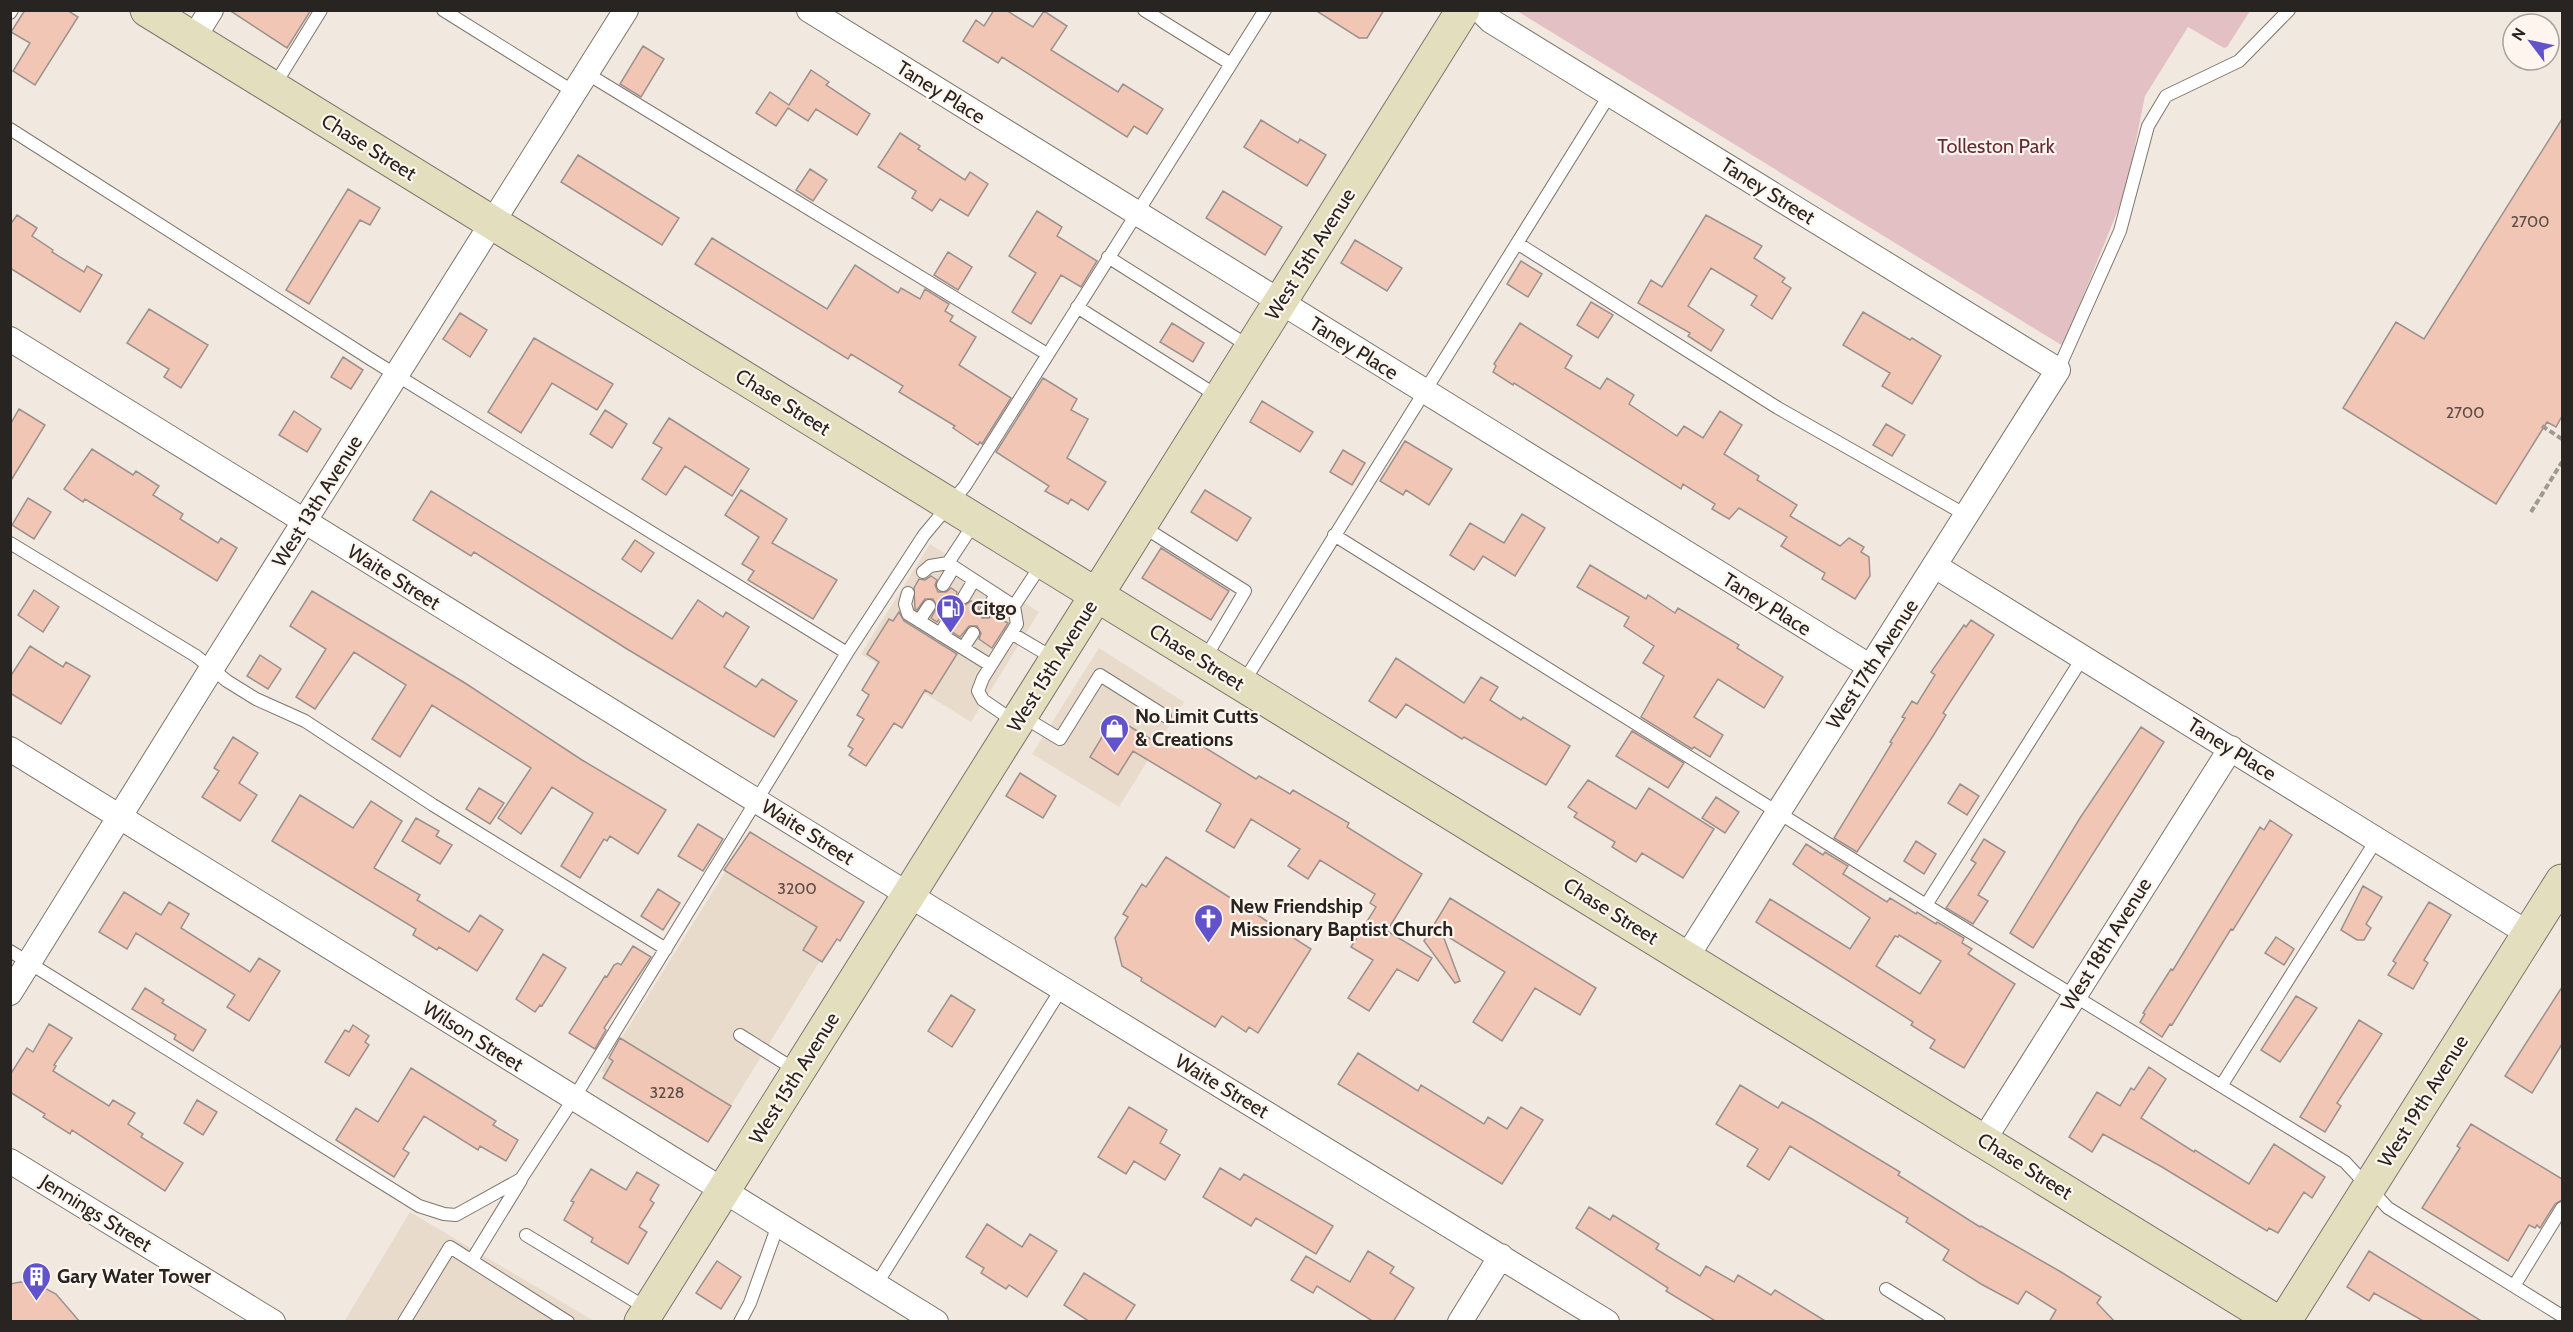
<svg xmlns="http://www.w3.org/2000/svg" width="2573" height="1332" font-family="Cabin,sans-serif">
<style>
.built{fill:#e8dbcc}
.green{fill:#e3c0c3}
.building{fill:#f2c6b5;stroke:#9c918d;stroke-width:1.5;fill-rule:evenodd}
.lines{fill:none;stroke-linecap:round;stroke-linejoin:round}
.lane-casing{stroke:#7d766e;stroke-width:14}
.street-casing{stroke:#7d766e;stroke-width:26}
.secondary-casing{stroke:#7d766e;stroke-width:35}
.path{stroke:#9f9993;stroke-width:4;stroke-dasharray:6 3;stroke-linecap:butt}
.lane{stroke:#fff;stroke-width:12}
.street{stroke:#fff;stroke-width:24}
.secondary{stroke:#e3debd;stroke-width:33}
.labels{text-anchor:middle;stroke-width:4.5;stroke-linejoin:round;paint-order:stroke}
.number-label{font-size:16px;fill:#5a4c46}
.street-label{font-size:20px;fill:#272421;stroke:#fef6ee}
.park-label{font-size:20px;fill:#652a34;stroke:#fef6ee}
.poi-label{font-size:20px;font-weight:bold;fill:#272421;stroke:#fef6ee;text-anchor:start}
</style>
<rect width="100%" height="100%" fill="#f1e9e0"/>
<!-- built -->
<path class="built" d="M930 544 1039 612 971 722 861 654Z
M1099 648 1184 702 1119 807 1032 754Z
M750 832 858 899 713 1135 601 1071Z
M410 1212 594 1321 344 1322Z"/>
<!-- green -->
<path class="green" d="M1517 11H2250L2227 47 2224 48 2188 27 2145 96 2126 190 2063 346Z"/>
<!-- building -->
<path class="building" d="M25 10H67L78 17 35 85 13 71 30 43 11 32Z
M229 10H311L287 48Z
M994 10H1006L1033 27 1044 11 1067 26 1051 50 1118 92 1123 84 1163 109 1147 134 1134 126 1127 137 1002 57 998 63 963 41 976 20 984 26Z
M1315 10H1384L1367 38H1359Z
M643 46 664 59 641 97 620 84Z
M811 70 829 82 826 85 870 114 857 135 816 109 808 121 788 108 776 126 756 113 770 92 789 105Z
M2562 119V416L2556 427 2547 422 2496 504 2343 408 2396 322 2424 339Z
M1261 120 1298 143 1300 139 1326 155 1307 186 1244 147Z
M900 133 920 146 918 149 965 180 970 172 988 184 968 216 940 199 932 211 912 198 916 191 878 167Z
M578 155 679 218 662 245 561 182Z
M810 169 827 180 813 201 796 190Z
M348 189 380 208 370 225 360 220 309 304 286 290Z
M1223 191 1282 227 1265 255 1206 218Z
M1037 211 1062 227 1057 236 1097 261 1081 287 1061 275 1031 324 1012 312 1036 273 1009 256Z
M17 215 37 228 32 236 53 250 52 252 84 272 87 266 102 275 80 312 10 268V225Z
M1706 215 1762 246 1754 258 1785 278 1782 282 1791 288 1772 319 1751 305 1757 296 1711 268 1688 306 1724 330 1711 351 1688 336 1690 333 1638 303 1651 280 1662 287Z
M712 238 827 309 855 265 898 293 901 288 920 299 925 289 949 304 945 311 953 316 950 321 976 337 959 365 1011 398 982 444 980 442 978 445 953 428 955 426 899 392 903 386 851 354 848 359 695 264Z
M1355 240 1402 268 1387 291 1341 263Z
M948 252 972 267 958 290 934 275Z
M1521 261 1542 274 1528 297 1507 284Z
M1591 302 1613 315 1598 338 1577 325Z
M149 309 208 345 181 388 164 377 169 369 127 343Z
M1863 312 1910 340 1912 338 1941 356 1912 404 1882 386 1890 373 1843 345Z
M460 313 487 330 470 357 443 339Z
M1172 323 1204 343 1193 362 1160 342Z
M1520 323 1572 356 1565 368 1600 389 1607 378 1634 395 1629 404 1677 436 1684 426 1703 438 1720 411 1742 425 1724 454 1759 476 1757 480 1797 505 1790 516 1840 546 1849 538 1864 547 1861 552 1869 557 1870 576 1855 599 1822 579 1825 573 1781 546 1787 537 1739 508 1729 519 1712 509 1715 504 1683 484 1681 489 1514 383 1513 385 1493 372 1496 366 1494 364Z
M534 338 613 384 597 410 552 383 521 433 488 412Z
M343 357 363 370 351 389 331 377Z
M1043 378 1077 399 1071 410 1088 419 1067 458 1106 482 1088 510 1071 499 1068 504 1045 491 1049 486 996 452Z
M1262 401 1313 432 1300 452 1250 422Z
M19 409 45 425 10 482V425Z
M605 410 627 424 612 448 590 434Z
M294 411 321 429 307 452 279 435Z
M669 418 749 469 732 496 685 466 666 495 642 479 662 448 653 443Z
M1886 424 1905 435 1892 456 1873 445Z
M1405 441 1452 469 1429 505 1406 490 1403 495 1380 481Z
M92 449 133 475 136 471 159 486 153 495 183 514 180 519 218 543 221 538 237 548 217 581 85 499 83 502 64 489Z
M1343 450 1365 463 1352 485 1330 472Z
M741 490 787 519 772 543 837 580 813 619 748 580 754 571 742 564 759 537 725 515Z
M1205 490 1251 518 1237 541 1191 512Z
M431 491 672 639 698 600 723 617 726 612 749 627 724 667 756 687 762 679 797 701 774 737 627 649 474 552 471 556 413 520Z
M28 498 51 512 34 539 12 525Z
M1522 514 1545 528 1515 576 1483 556 1474 570 1450 555 1470 523 1504 543Z
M635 540 654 553 641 572 622 559Z
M1161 548 1229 591 1211 620 1142 578Z
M1590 565 1646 599 1648 595 1675 613 1678 608 1739 645 1737 648 1783 677 1764 708 1718 679 1694 717 1723 735 1710 757 1694 747 1692 749 1641 717 1664 676 1643 663 1654 646 1624 626 1629 617 1577 587Z
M931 576 937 580 935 585 938 592H946L951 588 957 592 956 598 959 604 965 605 971 601 979 606 978 611 982 618H989L993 615 1008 623 992 648 979 639 981 633 977 626H969L960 637 951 631 957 620 953 612H945L937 622 931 618 937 607 933 599H925L917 610 915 609 914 588 919 579 925 580Z
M34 590 59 607 43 632 18 615Z
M312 591 465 683 582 760 666 810 638 854 610 836 607 841 604 839 580 878 561 866 593 813 552 787 521 834 498 818 531 768 432 705 400 757 372 739 406 685 354 652 315 709 296 697 326 649 290 626Z
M899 612 904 621 957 654 932 694 925 690 902 728 894 723 866 766 849 755 853 749 848 746 864 719 857 715 869 695 862 690 879 662 867 654 889 619 893 621Z
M1971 620 1994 635 1943 713 1946 715 1933 736 1857 852 1834 838 1892 743 1890 742 1905 718 1902 717 1912 701 1917 704 1935 675 1931 672 1964 625 1966 627Z
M30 646 63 667 66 662 90 676 61 724 10 693V677Z
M260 655 281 669 268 689 247 676Z
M1396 658 1464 703 1481 677 1498 687 1490 700 1521 720 1523 717 1570 746 1546 785 1464 737 1462 739 1406 704 1396 718 1369 701Z
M1114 717 1162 746 1170 734 1192 748 1196 742 1256 779 1259 776 1290 794 1293 790 1349 823 1347 827 1422 874 1387 931 1432 958 1418 981 1397 969 1369 1011 1348 998 1373 960 1351 947 1376 907 1370 903 1375 894 1320 860 1308 879 1288 866 1300 849 1251 819 1234 848 1206 831 1221 804 1133 751 1118 775 1090 757Z
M2141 727 2164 742 2033 948 2010 933 2080 818Z
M1632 731 1684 763 1668 788 1616 756Z
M233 737 258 753 239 783 257 795 240 821 202 797 219 771 214 768Z
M1020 773 1056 796 1043 818 1006 796Z
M1588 780 1636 809 1649 788 1714 829 1683 878 1642 853 1636 862 1612 847 1615 842 1574 817 1577 813 1568 807Z
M1960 784 1979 796 1967 815 1948 803Z
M479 788 504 803 490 824 466 809Z
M300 795 353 828 371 801 402 821 374 868 420 895 417 900 469 932 480 915 503 930 477 971 439 947 437 950 413 935 416 929 272 841Z
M1716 797 1739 812 1725 833 1702 818Z
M416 818 439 831 436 836 452 845 440 864 402 841Z
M2270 820 2292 835 2233 930 2231 929 2172 1025 2170 1024 2162 1037 2140 1022 2145 1014 2143 1013 2171 969 2173 970 2260 827 2264 830Z
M698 824 723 839 703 871 678 856Z
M750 832 864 902 840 941 837 939 822 962 803 950 817 927 724 870Z
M1984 839 2005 852 1978 895 1988 901 1973 924 1946 908 1976 863 1971 860Z
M1916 841 1936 854 1924 874 1904 861Z
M1806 844 1823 855 1825 852 1848 866 1843 874 1887 902 1890 898 1916 914 1917 912 1936 924 1937 922 1964 938 1962 943 1972 949 1968 954 2015 984 1964 1068 1930 1048 1935 1040 1911 1025 1913 1022 1756 922 1770 899 1850 949 1870 918 1793 864ZM1899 935 1941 961 1920 994 1876 966 1895 936 1898 937Z
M1166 857 1311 949 1258 1033 1249 1027 1246 1032 1222 1016 1215 1027 1141 981 1142 978 1122 966 1115 938 1128 917 1123 914 1142 884 1146 887Z
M2363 886 2382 897 2366 924 2371 928 2364 940H2357L2341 930Z
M658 889 680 903 663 930 641 916Z
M124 892 161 915 169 902 189 914 181 928 250 972 259 958 280 971 249 1021 227 1007 235 995 136 933 127 949 99 932Z
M1450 898 1596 988 1580 1015 1535 988 1502 1041 1473 1022 1505 972 1442 933 1460 981 1455 983 1424 941Z
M2429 902 2451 915 2424 960 2428 963 2413 989 2388 975 2396 963 2393 961Z
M2276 937 2294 949 2284 965 2265 953Z
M633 946 651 957 604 1028 606 1030 595 1049 569 1033 605 976 607 977 614 965 618 963 621 965Z
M543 954 566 968 542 1006 540 1005 535 1012 516 999Z
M2562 987V1044L2532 1093 2505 1076Z
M145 988 164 1000 162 1003 206 1030 193 1051 174 1039 176 1035 132 1009Z
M951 995 975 1010 952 1047 928 1031Z
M2296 996 2317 1008 2280 1062 2261 1050Z
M2359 1020 2382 1034 2337 1103 2341 1106 2325 1132 2300 1117Z
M49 1024 72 1038 54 1065 56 1066 53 1071 109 1106 113 1100 135 1113 128 1124 143 1134 141 1137 183 1163 165 1191 72 1130 70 1134 43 1117 45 1114 10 1092V1075L27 1048 33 1052Z
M353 1025 369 1036 365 1042 369 1045 349 1076 325 1062 345 1030 349 1032Z
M620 1038 731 1106 708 1142 603 1078 613 1061 609 1058Z
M1358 1053 1418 1091 1421 1085 1484 1124 1488 1117 1507 1129 1521 1107 1543 1120 1502 1184 1338 1084Z
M2149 1067 2166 1079 2141 1118 2194 1152 2195 1150 2249 1184 2274 1144 2325 1177 2312 1198 2304 1192 2278 1233 2269 1228 2267 1231 2162 1167 2103 1134 2092 1152 2069 1137 2097 1092 2120 1106 2131 1088 2134 1090Z
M411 1068 496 1121 493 1125 518 1140 506 1161 480 1146 478 1150 424 1116 403 1149 409 1153 394 1177 336 1140 356 1108 378 1122Z
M1740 1085 1778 1108 1782 1102 1812 1119 1900 1172 1898 1175 1980 1227 1981 1226 2061 1272 2101 1297 2097 1303 2115 1322H2049L2056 1310 2026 1291 2018 1304 1981 1284 1943 1260 1949 1250 1906 1222 1908 1218 1790 1146 1769 1180 1747 1166 1758 1149 1716 1124Z
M197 1100 217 1112 203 1135 184 1123Z
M1129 1107 1167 1130 1160 1143 1180 1155 1165 1180 1134 1161 1126 1174 1098 1157Z
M2471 1124 2562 1179V1200L2555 1204 2540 1228 2537 1225 2535 1228 2529 1225 2508 1261 2422 1208 2460 1148 2457 1146Z
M1220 1168 1240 1180 1244 1174 1333 1226 1316 1254 1256 1218 1251 1226 1203 1197Z
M591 1169 626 1190 637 1172 659 1185 650 1200 654 1203 639 1227 647 1232 628 1264 591 1242 593 1238 564 1220 574 1202 571 1201Z
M1589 1207 1610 1220 1613 1215 1659 1244 1656 1249 1700 1276 1706 1266 1734 1282 1738 1275 1771 1295 1775 1290 1827 1322H1717L1666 1291 1668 1288 1576 1228Z
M987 1224 1022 1247 1030 1234 1057 1251 1027 1297 1009 1285 1006 1289 981 1273 984 1268 966 1257Z
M1368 1251 1394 1267 1390 1273 1414 1288 1393 1322H1374L1317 1286 1313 1293 1291 1280 1306 1256 1350 1282Z
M2369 1251 2483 1322H2425L2374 1293 2369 1301 2347 1287Z
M717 1261 741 1277 721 1309 696 1293Z
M1084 1273 1135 1305 1124 1322H1090L1064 1305Z
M20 1282 39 1285 56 1294 80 1322H10V1284Z"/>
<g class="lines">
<defs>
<path id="lane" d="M443 10 574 92
M1144 10 1231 64
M10 13 12 10
M586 73 1047 354
M274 86 321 10
M10 129 372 360 847 653
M1517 243 1778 408 1966 515
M1108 257 1250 347
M1077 307 1219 397
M2058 370 2120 231 2148 126 2166 96 2239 61 2289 10
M1142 526 1245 591 1204 660
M1334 535 1926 905 2345 1162 2388 1208 2562 1316
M10 543 196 656 227 681 256 699 305 721 433 805 666 949
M948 563 1014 606 1017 624 983 678 978 691 983 700 1015 722
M923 572 930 566 948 563 975 522
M943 585 954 567
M908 593 905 604 908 614 990 665
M964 597 974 580
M1014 606 1043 562
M986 611 996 595
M919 621 929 606
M1011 633 1055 659
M940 634 949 619
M963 648 973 633
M1243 683 1610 94
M1022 716 1060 739 1100 675 1165 716
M1926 905 2083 657
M10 951 419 1206 444 1214 456 1215 521 1179 574 1098 847 653 924 535 965 486 1265 10
M740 1035 797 1071
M2221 1086 2377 839
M526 1235 648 1309
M472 1260 521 1180
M876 1285 1062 988
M2514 1286 2562 1208
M1886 1289 1939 1322
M404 1322 450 1247 568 1322
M740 1322 750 1303 778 1225"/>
<path id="street" d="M809 10 1869 666
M1480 10 1491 21 2058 370 1686 958
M193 39 211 10
M10 339 878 876 1607 1322
M1935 566 2529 934
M10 749 936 1322
M10 993 212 668 626 10
M1983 1141 2231 748
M10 1161 273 1322
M1460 1322 1501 1256"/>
<path id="secondary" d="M147 10 2277 1322
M641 1322 1463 10
M2284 1322 2562 881"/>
</defs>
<!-- lane casing -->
<use href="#lane" class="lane-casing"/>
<!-- street casing -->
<use href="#street" class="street-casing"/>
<!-- secondary casing -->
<use href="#secondary" class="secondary-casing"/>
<!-- path -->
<path class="path" d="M2542 426 2562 439
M2531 512 2562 462"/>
<!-- lane -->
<use href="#lane" class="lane"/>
<!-- street -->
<use href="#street" class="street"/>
<!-- secondary -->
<use href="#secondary" class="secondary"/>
</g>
<!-- icons -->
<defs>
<symbol id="fuel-pin" viewBox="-11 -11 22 30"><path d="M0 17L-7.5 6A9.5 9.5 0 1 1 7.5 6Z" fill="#6252cb" stroke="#fef6ee"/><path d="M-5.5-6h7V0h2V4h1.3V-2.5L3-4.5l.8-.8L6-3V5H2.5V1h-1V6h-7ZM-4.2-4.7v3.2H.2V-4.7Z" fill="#fff"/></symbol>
<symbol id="shop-pin" viewBox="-11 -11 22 30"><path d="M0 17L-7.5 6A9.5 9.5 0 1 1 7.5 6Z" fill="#6252cb" stroke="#fef6ee"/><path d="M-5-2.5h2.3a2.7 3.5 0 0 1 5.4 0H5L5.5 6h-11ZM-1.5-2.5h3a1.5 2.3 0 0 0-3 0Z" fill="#fff"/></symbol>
<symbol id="church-pin" viewBox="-11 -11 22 30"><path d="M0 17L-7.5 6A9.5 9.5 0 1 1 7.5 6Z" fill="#6252cb" stroke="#fef6ee"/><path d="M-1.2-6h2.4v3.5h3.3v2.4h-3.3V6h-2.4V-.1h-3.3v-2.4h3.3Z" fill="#fff"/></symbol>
<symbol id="building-pin" viewBox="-11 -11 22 30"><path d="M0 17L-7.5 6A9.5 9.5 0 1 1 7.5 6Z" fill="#6252cb" stroke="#fef6ee"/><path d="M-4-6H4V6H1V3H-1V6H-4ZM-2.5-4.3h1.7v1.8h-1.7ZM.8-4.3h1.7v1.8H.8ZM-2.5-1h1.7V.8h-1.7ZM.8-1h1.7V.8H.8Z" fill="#fff"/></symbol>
</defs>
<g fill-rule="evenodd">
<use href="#fuel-pin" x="934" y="592" width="33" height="45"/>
<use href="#shop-pin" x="1098" y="712" width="33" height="45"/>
<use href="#church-pin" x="1192" y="902" width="33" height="45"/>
<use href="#building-pin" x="20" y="1260" width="33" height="45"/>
</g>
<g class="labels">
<!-- number labels -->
<g class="number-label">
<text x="2530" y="227">2700</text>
<text x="2465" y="418">2700</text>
<text x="797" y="894">3200</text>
<text x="667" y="1098">3228</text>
</g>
<!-- street labels -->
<g class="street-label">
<text transform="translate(941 92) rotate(32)" y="7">Taney Place</text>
<text transform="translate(369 147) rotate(32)" y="7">Chase Street</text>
<text transform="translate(1768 191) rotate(32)" y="7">Taney Street</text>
<text transform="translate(1310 254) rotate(-58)" y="7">West 15th Avenue</text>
<text transform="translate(1354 348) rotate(32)" y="7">Taney Place</text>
<text transform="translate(783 402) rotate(32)" y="7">Chase Street</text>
<text transform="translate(317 501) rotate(-58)" y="7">West 13th Avenue</text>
<text transform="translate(394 577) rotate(32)" y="7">Waite Street</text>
<text transform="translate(1767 604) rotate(32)" y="7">Taney Place</text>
<text transform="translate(1197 657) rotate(32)" y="7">Chase Street</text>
<text transform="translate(1872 664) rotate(-57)" y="7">West 17th Avenue</text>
<text transform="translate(1052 666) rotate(-58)" y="7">West 15th Avenue</text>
<text transform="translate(2232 749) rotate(32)" y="7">Taney Place</text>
<text transform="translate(808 832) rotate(32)" y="7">Waite Street</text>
<text transform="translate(1611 911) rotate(32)" y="7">Chase Street</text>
<text transform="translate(2106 944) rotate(-58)" y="7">West 18th Avenue</text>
<text transform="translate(473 1036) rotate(32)" y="7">Wilson Street</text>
<text transform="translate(794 1078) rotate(-58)" y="7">West 15th Avenue</text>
<text transform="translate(1222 1086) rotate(31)" y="7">Waite Street</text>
<text transform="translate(2423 1101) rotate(-58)" y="7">West 19th Avenue</text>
<text transform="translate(2025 1166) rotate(32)" y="7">Chase Street</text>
<text transform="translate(96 1213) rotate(32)" y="7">Jennings Street</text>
</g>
<!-- park labels -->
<g class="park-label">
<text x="1996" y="153">Tolleston Park</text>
</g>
<!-- poi labels -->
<g class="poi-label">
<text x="971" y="615">Citgo</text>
<text x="1135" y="723">No Limit Cutts<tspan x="1135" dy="23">&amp; Creations</tspan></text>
<text x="1230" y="913">New Friendship<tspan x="1230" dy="23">Missionary Baptist Church</tspan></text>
<text x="57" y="1283">Gary Water Tower</text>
</g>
</g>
<!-- border -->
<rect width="2573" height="1332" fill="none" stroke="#272421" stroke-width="24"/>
<!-- north arrow -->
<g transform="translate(2531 42) rotate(302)"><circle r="28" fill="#fef6ee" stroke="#a8a29c" stroke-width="1.5"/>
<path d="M0-4.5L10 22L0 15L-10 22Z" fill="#6252cb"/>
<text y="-9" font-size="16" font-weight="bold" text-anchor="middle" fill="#272421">N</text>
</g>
</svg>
